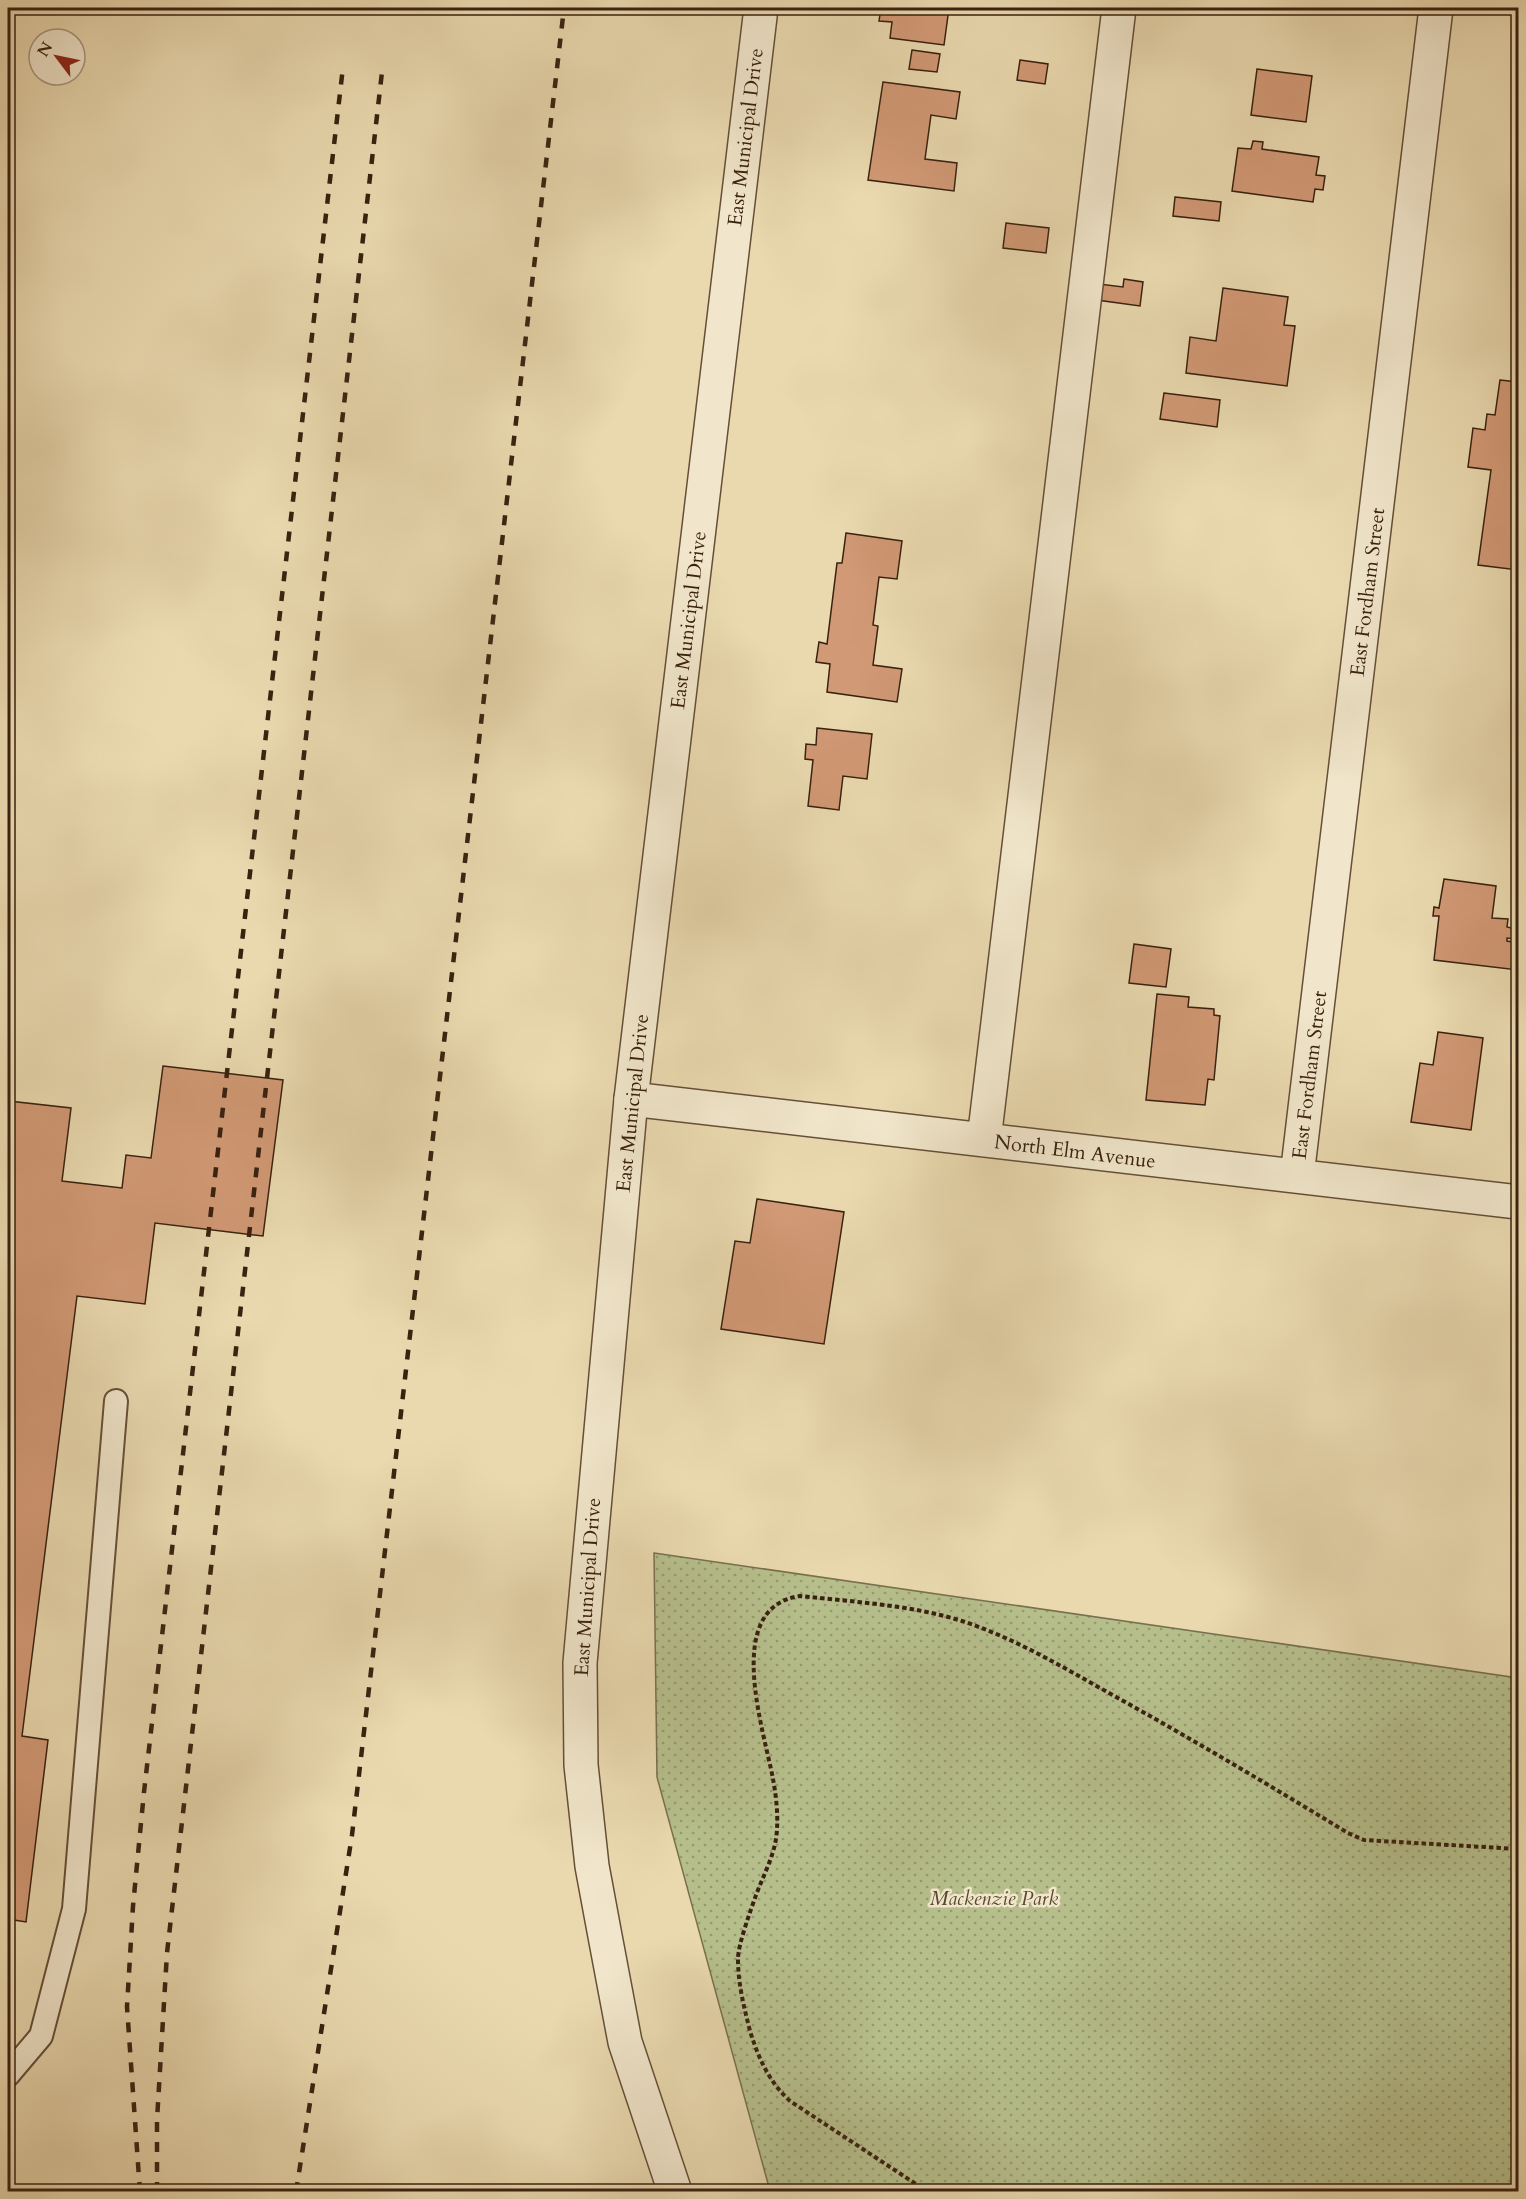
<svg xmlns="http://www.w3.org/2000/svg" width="1526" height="2199" font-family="Cardo,serif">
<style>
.grass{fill:url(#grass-dots);stroke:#78704e;stroke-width:1.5}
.building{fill:#d19975;stroke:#392110;stroke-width:1.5}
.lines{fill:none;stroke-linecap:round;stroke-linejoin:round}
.service-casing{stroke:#654f38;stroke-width:26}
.minor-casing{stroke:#654f38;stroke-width:36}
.tertiary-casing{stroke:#654f38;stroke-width:36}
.path{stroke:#392110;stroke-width:4;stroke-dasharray:4.5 3;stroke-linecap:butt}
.service{stroke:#f1e6cb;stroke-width:22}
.minor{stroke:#f1e6cb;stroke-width:33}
.tertiary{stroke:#f1e6cb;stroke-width:33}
.rail{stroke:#392110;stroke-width:4.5;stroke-dasharray:10 10;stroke-linecap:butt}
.labels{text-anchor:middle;stroke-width:5;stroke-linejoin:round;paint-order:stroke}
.street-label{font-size:20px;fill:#392110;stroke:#f1e6cb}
.park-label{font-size:20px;font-style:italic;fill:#58482f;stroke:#f1e6cb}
</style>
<defs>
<pattern id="grass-dots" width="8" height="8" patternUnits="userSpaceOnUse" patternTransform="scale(1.5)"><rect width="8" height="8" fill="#b6bf8c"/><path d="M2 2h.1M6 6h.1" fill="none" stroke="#959b71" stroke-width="1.8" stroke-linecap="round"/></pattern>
</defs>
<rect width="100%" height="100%" fill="#ead9af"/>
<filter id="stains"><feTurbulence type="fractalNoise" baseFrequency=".00333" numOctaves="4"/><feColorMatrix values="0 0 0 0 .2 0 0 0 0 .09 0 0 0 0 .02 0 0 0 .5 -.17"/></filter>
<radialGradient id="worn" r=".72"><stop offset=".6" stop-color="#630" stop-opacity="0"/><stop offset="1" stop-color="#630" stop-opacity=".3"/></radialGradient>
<!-- grass -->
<path class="grass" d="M654 1553 1518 1678V2191H770L657 1777Z"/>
<!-- building -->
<path class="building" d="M881 8H949L944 45 890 38 892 22 879 21Z
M912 50 940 54 937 72 909 69Z
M1020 60 1048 64 1045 84 1017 80Z
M1257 69 1312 76 1306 122 1251 115Z
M883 82 960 92 956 119 931 115 925 159 957 163 954 191 868 180Z
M1253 141 1263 142 1262 149 1319 157 1316 175 1325 176 1323 190 1315 189 1313 202 1232 191 1238 148 1251 149Z
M1175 197 1221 202 1219 221 1173 216Z
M1006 223 1049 228 1046 253 1003 248Z
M1124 279 1143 282 1140 306 1097 300 1099 284 1123 287Z
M1223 288 1288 297 1284 325 1295 326 1287 386 1186 373 1190 337 1216 341Z
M1500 380 1518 382V570L1478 565 1491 470 1468 467 1473 428 1485 430 1487 414 1495 415Z
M1164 393 1220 400 1217 427 1160 419Z
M846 533 902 541 897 579 879 577 873 625 878 626 873 665 902 669 897 702 827 692 830 664 816 662 819 642 827 644 837 563H842Z
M817 728 872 734 867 779 843 776 839 810 808 806 813 760 805 759 806 744 816 745Z
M1444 879 1496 886 1492 918 1508 919 1507 927 1516 929 1515 939 1507 938V941L1518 943V970L1434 960 1439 916H1433L1434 907 1439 908Z
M1134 944 1171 949 1166 987 1129 983Z
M1157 994 1189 997 1188 1007 1214 1009V1015L1220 1016 1214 1080 1208 1079 1205 1105 1146 1100Z
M1438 1032 1483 1038 1471 1130 1411 1122 1420 1063 1433 1065Z
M163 1066 283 1080 263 1236 155 1223 145 1304 77 1296 22 1736 48 1740 26 1922 8 1919V1077H13L9 1101 71 1108 62 1181 122 1188 126 1155 151 1158Z
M757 1199 844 1212 824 1344 721 1329 735 1241 750 1243Z"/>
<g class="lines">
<defs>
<path id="service" d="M8 2075 41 2036 74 1909 116 1401"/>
<path id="minor" d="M631 1099 1518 1202
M984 1140 1119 8
M1297 1176 1436 8"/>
<path id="tertiary" d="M675 2192 625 2042 605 1936 592 1866 581 1765 580 1663 631 1099 761 8"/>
</defs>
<!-- service casing -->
<use href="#service" class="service-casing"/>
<!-- minor casing -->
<use href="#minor" class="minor-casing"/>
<!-- tertiary casing -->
<use href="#tertiary" class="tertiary-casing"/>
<!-- path -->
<path class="path" d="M928 2192 790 2101C769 2082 758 2057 750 2031 744 2007 738 1984 738 1959 738 1945 750 1912 755 1898 763 1875 776 1854 777 1829 778 1813 776 1795 773 1779 764 1730 722 1607 800 1596 854 1602 911 1605 962 1621 1014 1638 1061 1666 1109 1693 1190 1738 1269 1785 1348 1833L1364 1840 1518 1849"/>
<!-- service -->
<use href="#service" class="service"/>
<!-- minor -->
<use href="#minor" class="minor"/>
<!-- tertiary -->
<use href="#tertiary" class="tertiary"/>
<!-- rail -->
<path class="rail" d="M140 2192 127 2007 133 1906 144 1792 343 67
M157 2192V2120L167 1953 382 72
M296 2192 352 1835 564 8"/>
</g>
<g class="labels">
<!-- street labels -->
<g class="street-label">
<text transform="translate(745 137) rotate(-83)" y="7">East Municipal Drive</text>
<text transform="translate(1367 592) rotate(-83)" y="7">East Fordham Street</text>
<text transform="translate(688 620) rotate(-83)" y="7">East Municipal Drive</text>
<text transform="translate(1309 1075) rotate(-83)" y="7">East Fordham Street</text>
<text transform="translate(632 1103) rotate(-84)" y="7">East Municipal Drive</text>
<text transform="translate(1075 1151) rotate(7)" y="7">North Elm Avenue</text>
<text transform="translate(587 1587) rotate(-86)" y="7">East Municipal Drive</text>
</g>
<!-- park labels -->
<g class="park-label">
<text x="994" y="1905">Mackenzie Park</text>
</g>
</g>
<!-- margin -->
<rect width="1526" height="2199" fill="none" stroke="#ead9af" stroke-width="30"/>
<rect x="9" y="9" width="1508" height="2181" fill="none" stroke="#392110" stroke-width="3"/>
<rect x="15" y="15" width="1496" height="2169" fill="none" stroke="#392110" stroke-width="1.5"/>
<!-- north arrow -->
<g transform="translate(57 57) rotate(302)"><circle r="28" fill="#f1e6cb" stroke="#a79780" stroke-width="1.5"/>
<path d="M0-4.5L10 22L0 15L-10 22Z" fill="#8f2418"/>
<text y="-9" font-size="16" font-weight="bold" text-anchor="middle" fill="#392110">N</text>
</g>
<rect width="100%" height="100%" filter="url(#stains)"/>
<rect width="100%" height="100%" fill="url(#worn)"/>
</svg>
